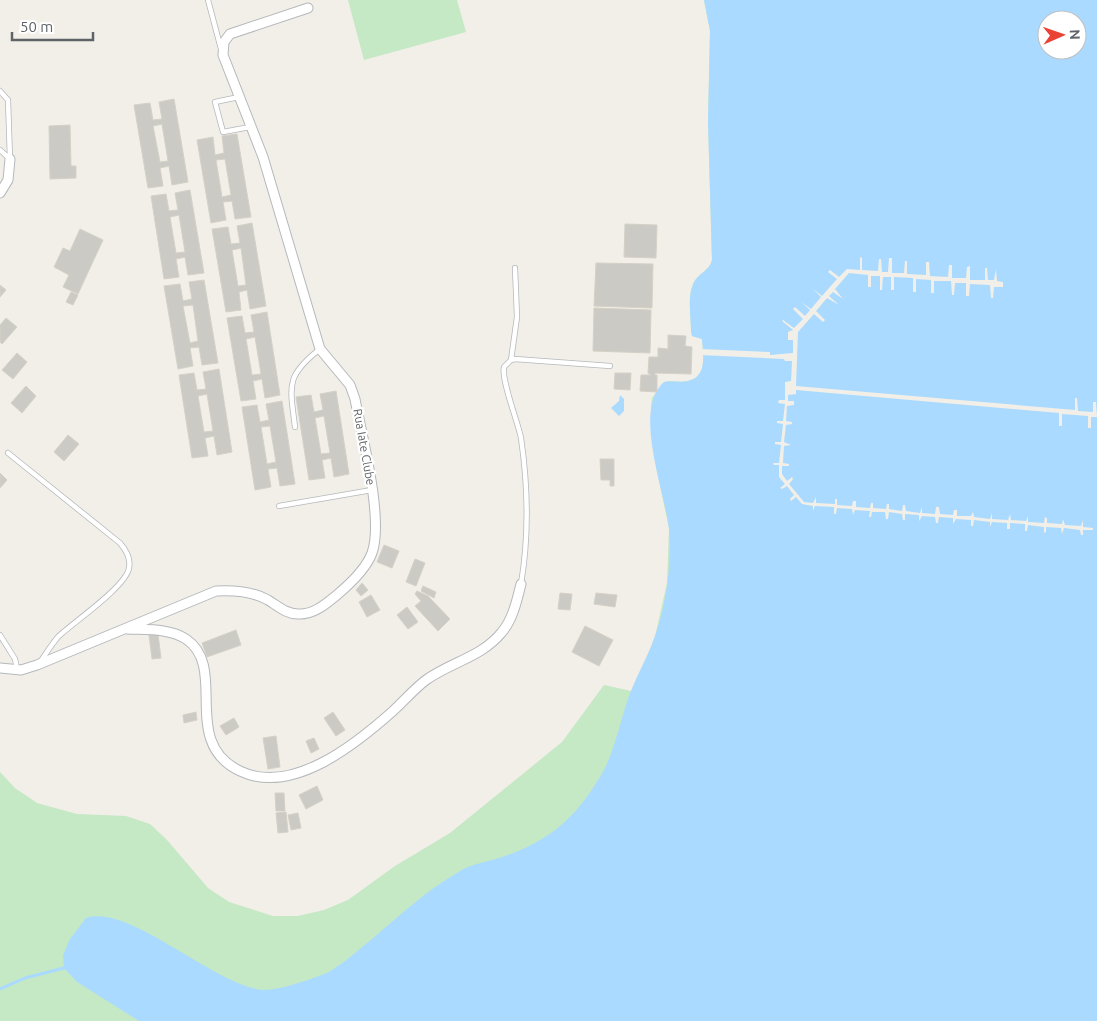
<svg xmlns="http://www.w3.org/2000/svg" width="1097" height="1021" font-family="Ubuntu,sans-serif">
<style>
.green{fill:#c5e8c5}
.water{fill:#aadaff;fill-rule:evenodd}
.pier{fill:#f1efe8}
.lines{fill:none;stroke-linecap:round;stroke-linejoin:round}
.stream{stroke:#aadaff;stroke-width:3}
.building{fill:#cccac5;stroke:#d6d1c6;fill-rule:evenodd}
.lane-casing{stroke:#b5b8bc;stroke-width:6}
.street-casing{stroke:#b5b8bc;stroke-width:11}
.lane{stroke:#fff;stroke-width:4.5}
.street{stroke:#fff;stroke-width:9}
.labels{text-anchor:middle;stroke-width:4.5;stroke-linejoin:round;paint-order:stroke}
.street-label{font-size:12px;fill:#5f6368;stroke:#fff}
</style>
<rect width="100%" height="100%" fill="#f1efe8"/>
<!-- green -->
<path class="green" d="M348 0H457L466 32 364 60Z
M704 0H746L691 506 626 756 412 1021H0V772L15 788 37 803 77 814 126 816 150 824 167 840 208 888 229 902 273 916H298L324 910 348 900 395 866 450 833 562 742 604 685 631 691 654 641 667 583 669 528 657 472 651 407 652 398 664 382C672 380 680 383 688 381 708 377 703 353 702 339L692 336 691 331C691 316 687 296 694 282 699 273 710 270 712 260L708 122 710 31Z"/>
<!-- water -->
<path class="water" d="M704 0H1097V1021H139L77 982 64 968 63 955 70 939 86 918C129 903 213 985 263 990 271 990 280 988 288 986 301 982 315 978 327 973 343 964 357 951 372 939 400 915 427 890 460 871 472 864 486 862 499 858 519 852 537 843 554 831 576 814 592 792 605 768 617 743 621 716 631 691 637 675 646 660 652 644 666 609 672 566 669 529 665 491 632 410 664 382 672 380 680 383 688 381 708 377 703 353 702 339L692 336 691 331C691 316 687 296 694 282 699 273 710 270 712 260L708 122 710 31ZM1047 20H1077V50H1047Z
M620 395 624 399V411L619 416 611 408 619 401Z"/>
<!-- pier -->
<path class="pier" d="M860 257 862 258V270L878 271 879 259H881L882 272H888L889 258H892V273H904L905 261H907V274L926 275V262H929L930 276 948 277 949 265H952V278H966L967 267 970 266V280H985V268H987L988 280H994L996 269 997 281 1003 282V287H994L993 298H991L990 285 970 284 969 296H966V283H955L954 295H952L951 281H934V293H931V280L916 279V292H913V278L894 277V290H891V277H883L882 290H880V276H871V287H868V275L849 273 835 289 843 299 833 292 829 296 839 305 827 298 816 311 825 320 823 322 814 314 798 332 796 386 1075 410V398H1077L1078 411 1093 412V402H1096L1097 417H1091V428H1088V416L1062 414V426H1059V413L796 390V394L788 395V401H794V405L787 406 786 421 792 422V424L786 425 784 442 791 445 784 446 783 463 789 464V466H782V474L787 481 792 477 793 479 789 484 804 502 813 503 816 497V503L835 504V499H837V505L852 506 853 501H856V507L870 508 871 503H873V508L886 509 887 504H889V509L902 511 903 505H905L906 511 920 513 922 507V513L935 514 936 507H939L940 514 953 515 954 510H957V516H971L973 512 974 517 990 519 992 513V519L1008 520 1010 514 1011 520 1026 521 1028 516V522L1044 523 1045 517 1047 518V523L1062 524 1063 519 1065 525 1081 526 1083 520V527L1093 528V530H1083V535H1081L1080 530 1064 528 1062 534 1061 528 1046 527V532L1044 533V527L1028 525 1027 531H1025V524L1010 523V529H1007V523L992 522 990 527V522L974 520 973 526H971V520L956 519 953 524V518L939 517 938 523H936L935 517 922 516 919 521V515L905 514V520H903L902 514 889 512 888 519H886L885 512H872L871 517H869L870 511 855 510 853 515 852 509 837 508 836 514H834V507L815 506 813 511V506L802 504 796 497 791 501 790 499 794 495 787 486 782 489 780 488 785 484 779 477V465H774L773 463H779L781 445 775 444V442H781L783 424 777 423V421H783L785 404 778 403 779 400H785V382L791 381 792 361H785L784 359 700 355 701 349 770 352V355L793 353V340H788V332L793 330 782 321 783 320 794 328 803 319 793 309 795 307 805 316 810 310 801 302 811 309 821 297 813 289 822 296 837 279 828 272 830 270 839 277 847 269 860 270Z"/>
<g class="lines">
<!-- stream -->
<path class="stream" d="M0 989 25 978 64 968"/>
</g>
<!-- building -->
<path class="building" d="M174 99 188 182 172 185 169 166 160 168 163 186 148 188 134 105 150 103 153 120 162 119 159 102ZM162 124 168 161 160 162 153 126Z
M70 125 71 166H76V178L50 179 49 126Z
M237 134 251 217 235 219 232 201 223 202 226 220 211 223 197 140 213 137 215 155 224 153 222 136ZM225 159 231 195 222 197 216 160Z
M190 190 204 273 188 275 185 257 176 259 179 277 164 279 151 196 166 194 169 211 178 210 175 193ZM179 215 185 252 176 253 170 217Z
M252 223 266 306 250 309 247 290 239 292 241 310 226 312 212 229 228 227 231 244 240 243 237 226ZM241 248 246 285 238 286 232 250Z
M625 224 657 225 656 258 624 257Z
M80 229 103 240 78 294 63 287 69 275 54 267 63 248 70 251Z
M596 263 653 264 652 308 594 306Z
M204 280 218 363 202 365 199 347 190 348 193 366 178 369 164 286 180 284 183 301 192 299 189 282ZM193 305 198 341 190 343 183 306Z
M0 285 6 290 0 297Z
M71 292 78 295 73 305 66 302Z
M594 308 651 310 650 353 593 351Z
M267 312 280 395 265 398 262 379 253 381 256 399 241 401 227 318 242 316 245 333 254 332 251 315ZM255 337 261 374 252 375 246 339Z
M6 318 17 327 2 344 0 342V325Z
M668 335 686 336 685 346 692 347 691 374 655 373V375H657V392L640 391 641 375H651L648 373 649 357H658V348L668 349Z
M17 353 27 362 13 379 2 370Z
M219 369 232 452 217 455 214 436 205 438 208 456 192 458 179 375 194 373 197 390 206 389 203 372ZM207 394 213 431 204 432 198 396Z
M615 373H631L630 390 614 389Z
M26 386 36 396 22 413 11 403Z
M336 391 349 474 334 477 331 458 322 460 325 478 309 480 296 397 311 395 314 412 323 410 320 394ZM324 416 330 453 321 454 315 418Z
M282 401 295 484 280 486 277 468 268 469 271 487 255 490 242 407 257 405 260 422 269 420 266 404ZM270 426 276 462 267 464 261 427Z
M68 435 79 444 64 461 54 452Z
M600 459H614V486H610V480H601Z
M0 473 7 480 0 488Z
M384 545 399 551 392 568 377 562Z
M415 559 425 563 416 586 406 582Z
M362 583 368 590 361 596 356 590Z
M423 586 436 592 434 598 421 591Z
M417 591 428 596 450 619 438 631 415 606 421 601 415 594Z
M560 593 572 594 570 610 558 609Z
M596 593 617 595 615 607 594 604Z
M371 595 380 610 367 617 359 602Z
M407 607 418 622 408 629 397 615Z
M585 626 613 640 599 666 572 652Z
M236 630 241 645 207 657 202 643Z
M158 634 161 658 152 659 149 635Z
M196 712 197 720 184 723 183 715Z
M333 712 345 730 336 736 324 718Z
M234 718 239 727 226 735 220 726Z
M276 736 280 767 268 769 263 738Z
M314 738 319 749 311 753 306 741Z
M317 786 323 800 306 809 299 795Z
M275 793H284L285 811H276Z
M286 812 288 832 278 833 276 813Z
M298 813 301 828 291 830 288 815Z"/>
<g class="lines">
<defs>
<path id="lane" d="M208 0 221 49
M0 91 8 100 10 159
M239 97 215 102 223 132 250 127
M0 150 10 159
M511 360 517 317 515 268
M295 427C290 386 285 376 320 349
M8 453 120 543C126 550 131 559 129 568 126 587 72 623 58 637 51 645 46 654 40 662
M279 506 372 490
M521 584C529 536 528 486 521 438 518 422 501 380 504 367L511 360 515 359 610 366
M0 635 15 659 17 669"/>
<path id="street" d="M0 193 8 180 10 159
M127 629C146 630 169 628 186 639 229 668 179 742 240 771 292 796 356 744 393 711 404 701 414 689 426 680 451 662 482 657 502 632 513 619 517 600 521 584
M0 668 21 670 37 665 216 591C234 590 252 591 268 600 278 606 286 614 298 614 314 615 327 603 338 594 351 583 366 569 372 553 384 519 362 437 355 399L350 385 320 349 263 157 223 55 224 42 230 34 308 8"/>
</defs>
<!-- lane casing -->
<use href="#lane" class="lane-casing"/>
<!-- street casing -->
<use href="#street" class="street-casing"/>
<!-- lane -->
<use href="#lane" class="lane"/>
<!-- street -->
<use href="#street" class="street"/>
</g>
<g class="labels">
<!-- street labels -->
<g class="street-label">
<text transform="translate(364 447) rotate(80)" y="4">Rua Iate Clube</text>
</g>
</g>
<!-- north arrow -->
<g transform="translate(1062 35) rotate(88)"><circle r="24" fill="#ffffff" stroke="#bfc1c3"/>
<path d="M0-4L9 19L0 12L-9 19Z" fill="#ea4335"/>
<text y="-8" font-size="14" font-weight="bold" text-anchor="middle" fill="#5f6368">N</text>
</g>
<!-- scale -->
<path d="M12 32v8h81v-8" fill="none" stroke="#5f6368" stroke-width="2.5"/>
<text x="20" y="32" font-size="15" fill="#5f6368" stroke="#ffffff" stroke-width="4" paint-order="stroke">50 m</text>
</svg>
